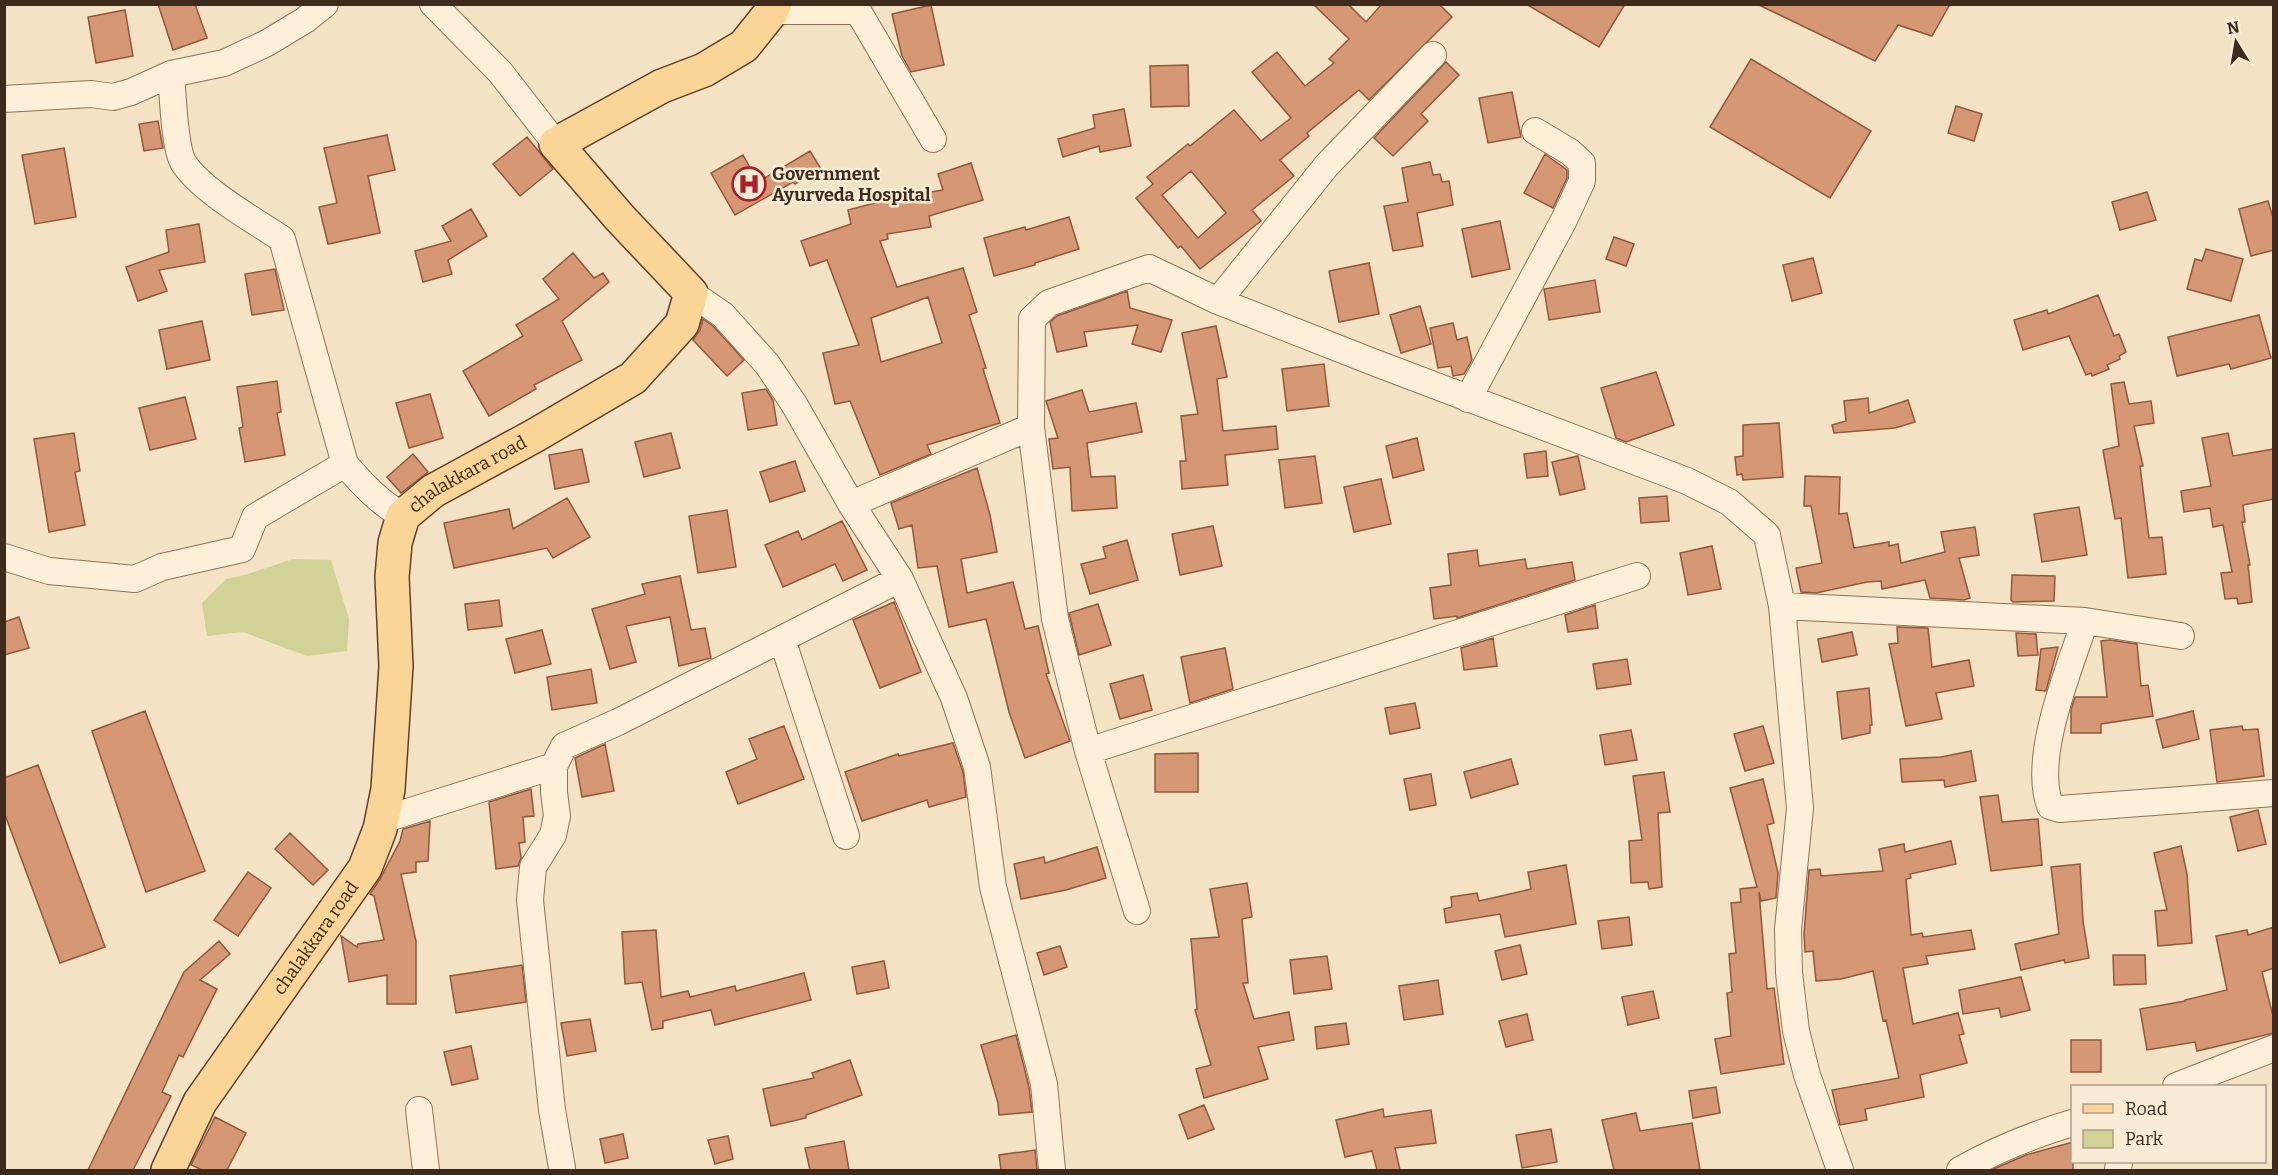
<svg xmlns="http://www.w3.org/2000/svg" width="2278" height="1175" font-family="Bitter,serif">
<style>
.green{fill:#d0d395}
.building{fill:#d69774;stroke:#93583a;stroke-width:1.5;fill-rule:evenodd}
.lines{fill:none;stroke-linecap:round;stroke-linejoin:round}
.minor-casing{stroke:#907257;stroke-width:28}
.major-casing{stroke:#5e402c;stroke-width:36}
.minor{stroke:#fdefd8;stroke-width:26}
.major{stroke:#fad597;stroke-width:33}
.labels{text-anchor:middle;stroke-width:5;stroke-linejoin:round;paint-order:stroke}
.poi-label{font-size:18px;font-weight:bold;fill:#3e2b1d;stroke:#faecd4;text-anchor:start}
.street-label{font-size:18px;fill:#3e2b1d;stroke:#faecd4}
</style>
<rect width="100%" height="100%" fill="#f3e2c3"/>
<!-- green -->
<path class="green" d="M293 559 331 560 349 619 347 651 307 656 243 632 207 636 202 603 226 579 245 575Z"/>
<!-- building -->
<path class="building" d="M158 4H195L207 38 173 50Z
M1313 4H1348L1366 22 1382 4H1439L1452 17 1369 100 1359 90 1307 133 1309 136 1280 160 1294 176 1252 210 1261 221 1200 269 1181 246 1178 248 1136 198 1153 184 1147 177 1188 144 1190 146 1234 110 1261 141 1291 118 1252 72 1277 52 1305 86 1334 63 1329 59 1349 39ZM1191 171 1226 213 1198 238 1162 195Z
M1526 4H1625L1599 47Z
M1757 4H1950L1932 36 1898 25 1875 61Z
M931 5 944 65 911 72 902 56 892 14Z
M125 10 133 56 96 63 88 17Z
M1751 59 1871 131 1830 198 1710 127Z
M1446 62 1459 75 1421 114 1428 121 1393 156 1374 138Z
M1188 65 1189 106 1151 107 1150 66Z
M1512 92 1521 137 1488 143 1479 98Z
M1956 106 1982 114 1974 141 1948 133Z
M1124 109 1131 146 1100 152 1099 146 1063 157 1058 139 1095 128 1093 115Z
M158 121 163 148 144 151 139 124Z
M387 135 395 170 368 176 380 233 328 244 319 207 337 203 324 148Z
M527 137 553 169 520 196 493 164Z
M64 148 76 217 35 224 22 155Z
M810 151 821 169 795 184 793 182 735 215 711 173 743 155 758 182Z
M1545 154 1567 170V178L1553 208 1524 193Z
M1430 162 1433 175 1440 174 1442 182 1449 181 1453 205 1417 213 1423 246 1393 251 1384 206 1408 202 1402 168Z
M971 163 983 200 929 216 931 227 887 234 888 239 880 241 897 287 963 268 977 312 969 315 986 368 983 369 1000 423 927 445 931 454 880 475 850 401 835 404 823 353 859 345 827 260 810 266 801 241 851 224 848 210 890 199 943 190 938 174ZM928 297 942 343 881 362 871 318Z
M2147 192 2156 220 2120 230 2112 202Z
M2268 201 2274 221V250L2251 256 2239 209Z
M471 209 487 236 448 260 452 274 423 282 415 251 451 241 442 226Z
M1069 217 1079 249 1035 263V265L994 276 984 238 1025 227 1026 230Z
M1500 221 1510 269 1472 277 1462 229Z
M199 224 205 262 159 270 167 291 138 301 126 267 169 252 166 230Z
M1614 237 1634 244 1626 266 1606 259Z
M2206 249 2243 259 2231 301 2187 289 2195 259 2202 261Z
M573 253 594 278 603 273 609 282 562 321 582 360 534 385 536 389 489 416 463 371 523 336 516 325 559 299 543 279Z
M1813 258 1822 293 1792 301 1783 265Z
M1369 263 1379 314 1339 322 1329 271Z
M275 269 284 310 252 315 245 274Z
M1595 280 1600 312 1549 320 1544 289Z
M1127 291 1130 308 1172 320 1161 352 1132 344 1138 325 1084 332 1087 346 1057 352 1050 322 1057 316Z
M2098 295 2114 336 2119 334 2126 352 2119 356 2120 359 2107 365 2109 369 2092 376 2091 373 2086 375 2069 336 2023 350 2014 320 2047 310 2048 314Z
M1420 306 1431 344 1401 353 1390 315Z
M2259 315 2271 358 2231 369 2229 364 2177 376 2168 337Z
M703 319 713 326 744 360 727 376 693 340 700 330Z
M202 321 210 360 167 369 159 330Z
M1453 323 1457 340 1467 337 1472 360 1464 374 1453 376 1451 366 1438 368 1430 328Z
M1216 326 1227 377 1217 379 1223 431 1276 426 1278 449 1225 455 1228 485 1182 489 1180 461H1186L1181 416 1198 414 1182 333Z
M1324 364 1329 406 1287 411 1282 369Z
M1656 372 1674 425 1626 442 1616 438 1601 388Z
M277 381 281 412 277 413 285 455 245 462 239 428 243 427 237 387Z
M2124 382 2129 404 2151 401 2154 423 2134 426 2143 466H2140L2149 538 2162 537 2166 574 2128 578 2121 518 2115 519 2103 450 2119 446 2111 384Z
M766 389 773 400 777 425 748 430 742 393Z
M1082 390 1089 412 1136 403 1142 432 1087 443 1091 477 1115 476 1117 508 1072 511 1070 467 1053 469 1049 439 1058 438 1046 401Z
M430 394 443 438 409 448 396 403Z
M185 397 196 439 150 450 139 408Z
M1868 398 1869 413 1908 400 1915 422 1895 428 1834 433 1832 425 1846 421 1844 401Z
M1779 423 1783 477 1743 480 1742 474 1737 475 1735 457 1743 456V425Z
M74 433 80 471 75 472 85 525 49 532 34 439Z
M671 433 680 468 644 477 635 442Z
M2228 433 2233 456 2274 449V499L2243 505 2245 522H2242L2250 565H2248L2252 602 2238 604 2237 598 2225 599 2221 573 2232 572 2223 525 2213 527 2210 508 2184 512 2181 491 2211 486 2202 438Z
M1417 438 1424 470 1393 478 1386 446Z
M582 449 589 482 555 489 549 455Z
M1546 451 1548 476 1527 478 1524 454Z
M413 454 428 472 401 493 387 477Z
M1315 456 1322 503 1285 508 1279 460Z
M1578 456 1585 489 1560 495 1552 462Z
M795 461 805 491 770 502 760 472Z
M977 468 990 515 997 552 961 559 967 593 1013 582 1025 629 1038 626 1049 673 1046 674 1070 741 1025 758 1009 712 986 619 949 627 937 566 918 568 912 525 899 529 891 503Z
M1805 476 1840 477 1839 514 1847 513 1854 548 1889 542V546L1898 544 1901 563 1945 552 1941 532 1975 527 1979 555 1959 558 1970 598 1964 600 1930 598 1925 580 1882 589 1881 581 1867 582 1816 593 1801 592 1796 568 1822 563 1811 506H1804Z
M1381 479 1391 524 1354 532 1344 487Z
M1667 496 1669 521 1641 523 1639 498Z
M567 498 590 537 553 558 547 548 454 568 444 523 509 509 513 529Z
M2079 507 2087 555 2042 562 2034 514Z
M727 510 736 567 698 573 689 516Z
M842 521 867 570 843 581 835 564 783 587 765 545 798 531 802 540Z
M1213 526 1222 566 1180 575 1172 534Z
M1127 540 1138 580 1090 594 1081 564 1106 558 1103 547Z
M1712 546 1721 589 1688 595 1680 553Z
M1477 550 1479 566 1525 559 1527 569 1572 562 1575 580 1457 618V616L1434 619 1430 588 1451 585 1448 554Z
M2012 575 2055 576 2054 601 2013 602 2011 600Z
M680 576 691 630 705 628 711 658 679 666 670 617 626 626 636 662 610 669 592 609 645 594 642 584Z
M499 600 502 626 468 630 465 604Z
M894 602 921 672 880 688 853 620Z
M1098 604 1111 645 1079 655 1069 613Z
M1595 605 1598 628 1568 632 1565 615Z
M19 617 29 648 4 655V622Z
M1897 627 1928 628 1932 667 1969 660 1974 686 1936 693 1942 719 1906 726 1889 644 1898 643Z
M542 630 551 664 515 673 506 639Z
M1852 632 1857 655 1822 662 1818 639Z
M2016 633 2036 634 2038 655 2018 656Z
M1493 638 1497 666 1464 670 1461 648Z
M2110 640 2137 644 2141 686 2148 685 2153 716 2101 724V733H2071V710L2075 697H2107L2101 641Z
M2058 647 2046 691 2036 690 2041 649Z
M1225 648 1233 689 1190 703 1181 657Z
M1627 659 1631 684 1597 689 1593 664Z
M591 669 597 703 552 710 547 677Z
M1143 675 1152 710 1120 719 1110 684Z
M1869 688 1872 725H1870V733L1842 739 1837 692Z
M1415 703 1420 728 1390 734 1385 708Z
M145 711 205 871 146 892 92 731Z
M2193 711 2199 739 2163 748 2156 720Z
M784 726 804 779 738 804 726 772 757 759 749 739Z
M1763 726 1774 763 1745 771 1734 734Z
M2242 726 2243 730 2258 729 2264 776 2217 782 2210 730Z
M1631 730 1637 760 1605 765 1600 735Z
M953 743 963 772 966 797 929 807 927 800 862 821 845 772 898 754 899 756Z
M605 744 614 791 582 797 575 758Z
M1971 751 1976 781 1945 787 1944 780 1902 782 1900 759 1941 757Z
M1198 753V792H1155V754Z
M1511 759 1518 784 1471 798 1464 772Z
M38 765 105 947 60 963 4 812V778Z
M1664 772 1670 812 1658 813 1662 887 1649 889 1648 882 1631 883 1629 841 1642 840 1633 776Z
M1431 774 1436 805 1410 810 1404 779Z
M1763 779 1774 823 1767 825 1778 873 1776 898 1761 901 1759 892 1767 989 1774 988 1784 1064 1721 1074 1715 1039 1731 1036 1727 993 1732 992 1729 954 1736 953 1731 903 1741 902 1740 889 1757 887 1730 788Z
M531 789 534 816 523 817 525 842 519 843 521 858 518 866 496 869 489 802Z
M1998 795 2002 822 2038 819 2042 865 1991 871 1980 797Z
M2258 810 2266 844 2238 851 2230 817Z
M430 821 428 861 416 862V872L401 874 416 941V1004H387V975L349 982 341 936 357 947 358 944 384 940 374 896 370 894 380 879 400 841 403 829Z
M290 833 328 870 313 885 275 849Z
M1951 841 1956 864 1910 874 1911 878 1906 879 1911 935 1922 933 1923 937 1971 930 1975 949 1926 956 1928 964 1903 968 1913 1024 1958 1013 1964 1034 1959 1035 1967 1063 1920 1075 1924 1097 1865 1109 1867 1120 1840 1125 1832 1090 1899 1078 1886 1020 1883 1021 1873 971 1841 979 1816 981 1813 951 1805 952 1804 934 1809 870 1820 869 1821 876 1883 871 1879 849 1904 844 1905 852Z
M2181 846 2187 874 2192 943 2158 946 2155 911 2167 910 2154 853Z
M1097 847 1106 878 1066 890 1021 899 1014 864 1044 857 1045 863Z
M2080 864 2083 921 2089 958 2065 963 2064 960 2021 970 2015 944 2059 934 2051 867Z
M1566 865 1576 924 1505 937 1500 914 1446 923 1444 909 1452 907 1451 897 1477 893 1479 901 1531 889 1528 872Z
M248 872 271 888 238 936 214 920Z
M1247 883 1252 917 1242 919 1248 983H1243L1254 1019 1289 1012 1294 1040 1258 1047 1268 1079 1204 1098 1196 1069 1211 1065 1195 1010 1197 1009 1191 939 1219 937 1210 889Z
M1629 917 1632 945 1602 949 1598 921Z
M2274 927V968L2262 972 2274 1020V1033L2197 1051 2195 1042 2147 1050 2140 1009 2185 1001V1000L2227 990 2216 936 2247 930 2248 935Z
M656 930 661 997 688 991 690 997 735 986 736 991 804 973 811 1000 715 1025 711 1010 663 1021V1028L652 1030 642 982 625 984 622 932Z
M219 941 230 954 200 980 217 989 183 1057 179 1055 162 1092 171 1096 133 1170H88L184 972Z
M1520 945 1527 974 1502 980 1495 951Z
M1060 946 1067 967 1044 975 1037 953Z
M2113 955H2145L2146 984 2114 985Z
M1327 956 1332 989 1294 994 1290 960Z
M884 961 889 988 857 994 852 967Z
M522 965 526 1002 456 1013 450 976Z
M2021 977 2030 1010 2001 1017 1999 1008 1963 1014 1959 990Z
M1438 980 1443 1014 1404 1020 1399 986Z
M1653 991 1659 1018 1628 1025 1622 997Z
M1527 1014 1533 1040 1506 1047 1499 1021Z
M590 1019 596 1051 567 1056 561 1023Z
M1346 1023 1349 1044 1317 1049 1315 1027Z
M1016 1035 1029 1087 1032 1112 999 1115 998 1103 981 1045Z
M2071 1040H2101V1072H2071Z
M471 1046 478 1079 452 1085 444 1052Z
M850 1060 862 1095 806 1115V1118L771 1126 763 1089 814 1078 812 1073Z
M1716 1087 1720 1113 1693 1118 1689 1091Z
M1204 1105 1214 1129 1188 1139 1179 1115Z
M1383 1109 1384 1117 1431 1110 1436 1143 1395 1148 1400 1170H1377L1372 1151 1345 1157 1336 1120Z
M1636 1113 1640 1131 1692 1123 1700 1170H1614L1602 1120Z
M215 1117 246 1133 227 1170H202L191 1165Z
M1551 1129 1557 1162 1522 1168 1516 1135Z
M623 1134 628 1158 605 1163 600 1139Z
M728 1136 733 1159 715 1164 708 1140Z
M844 1141 849 1170H810L805 1148Z
M2073 1142V1170H1991L2026 1155Z
M1035 1150 1037 1170H1001L999 1155Z"/>
<g class="lines">
<defs>
<path id="minor" d="M433 4 500 72 556 144
M772 11H858L933 139
M171 74C173 95 174 145 183 162 200 190 254 220 282 239L345 464
M4 99 91 94 113 97 131 92 171 74 224 63 267 43 305 20 325 4
M691 293 723 315 767 364 794 404 851 504 900 579 954 698 977 767 993 887 1044 1084 1052 1170
M1218 301 1327 165 1433 55
M1468 399 1564 220 1582 181V163L1570 152 1535 131
M851 504 1031 427
M4 557 49 571 135 579 162 567 242 549 255 517 345 464C363 485 380 503 403 516
M1782 606 2085 621 2181 636
M2085 621C2069 670 2032 756 2050 806L2060 809 2274 793
M782 639 846 836
M1088 751 1637 576
M382 820 554 766
M1137 911 1088 751 1055 619 1031 427 1032 319 1049 303 1149 268 1218 301 1373 362 1687 481 1729 502 1767 535 1782 606 1800 808 1788 929 1789 973 1796 1031 1807 1075 1840 1170
M2176 1086 2274 1048
M419 1110 426 1170
M562 1168 552 1110 530 900 533 867 553 835 557 816 554 792V766L564 746 618 722 900 579
M1960 1170C1997 1149 2032 1135 2072 1123
M2118 1170 2119 1162"/>
<g id="major">
<path id="s1" d="M168 1170 200 1102 365 868 380 829 388 789 396 666 392 577 395 543 403 516 433 491 534 436 633 378 682 324 691 293 620 218 556 144 662 86 704 70 744 46 772 11 775 4"/>
</g>
</defs>
<!-- minor casing -->
<use href="#minor" class="minor-casing"/>
<!-- major casing -->
<use href="#major" class="major-casing"/>
<!-- minor -->
<use href="#minor" class="minor"/>
<!-- major -->
<use href="#major" class="major"/>
</g>
<!-- icons -->
<defs>
<symbol id="hospital-ring" viewBox="-11 -11 22 22"><circle r="9.5" fill="#faecd4" stroke="#a71f29" stroke-width="1.5"/><path d="M-5-5h3v3.5h4V-5h3V5h-3V1.5h-4V5h-3Z" fill="#a71f29"/></symbol>
</defs>
<g fill-rule="evenodd">
<use href="#hospital-ring" x="730" y="165" width="38" height="38"/>
</g>
<g class="labels">
<!-- poi labels -->
<g class="poi-label">
<text x="772" y="180">Government<tspan x="772" dy="21">Ayurveda Hospital</tspan></text>
</g>
<!-- street labels -->
<g class="street-label">
<text dy="6" stroke="none"><textPath href="#s1" startOffset="796">chalakkara road</textPath></text>
<text dy="6" stroke="none"><textPath href="#s1" startOffset="276">chalakkara road</textPath></text>
</g>
</g>
<!-- border -->
<rect width="2278" height="1175" fill="none" stroke="#3e2b1d" stroke-width="12"/>
<!-- legend -->
<rect x="2071" y="1085" width="195" height="78" fill="#faecd4" stroke="#af9f8b" stroke-width="1.5"/>
<rect x="2083" y="1104" width="30" height="9" fill="#fad597" stroke="#af9f8b" stroke-width="1.5"/>
<text x="2125" y="1115" font-size="18" fill="#3e2b1d">Road</text>
<rect x="2083" y="1130" width="30" height="18" fill="#d0d395" stroke="#af9f8b" stroke-width="1.5"/>
<text x="2125" y="1145" font-size="18" fill="#3e2b1d">Park</text>
<!-- north arrow -->
<g transform="translate(2236 42) rotate(349)" stroke="#faecd4" stroke-width="4.5" paint-order="stroke">
<path d="M0-4.5L10 22L0 15L-10 22Z" fill="#3e2b1d"/>
<text y="-9" font-size="16" font-weight="bold" text-anchor="middle" fill="#3e2b1d">N</text>
</g>
</svg>
